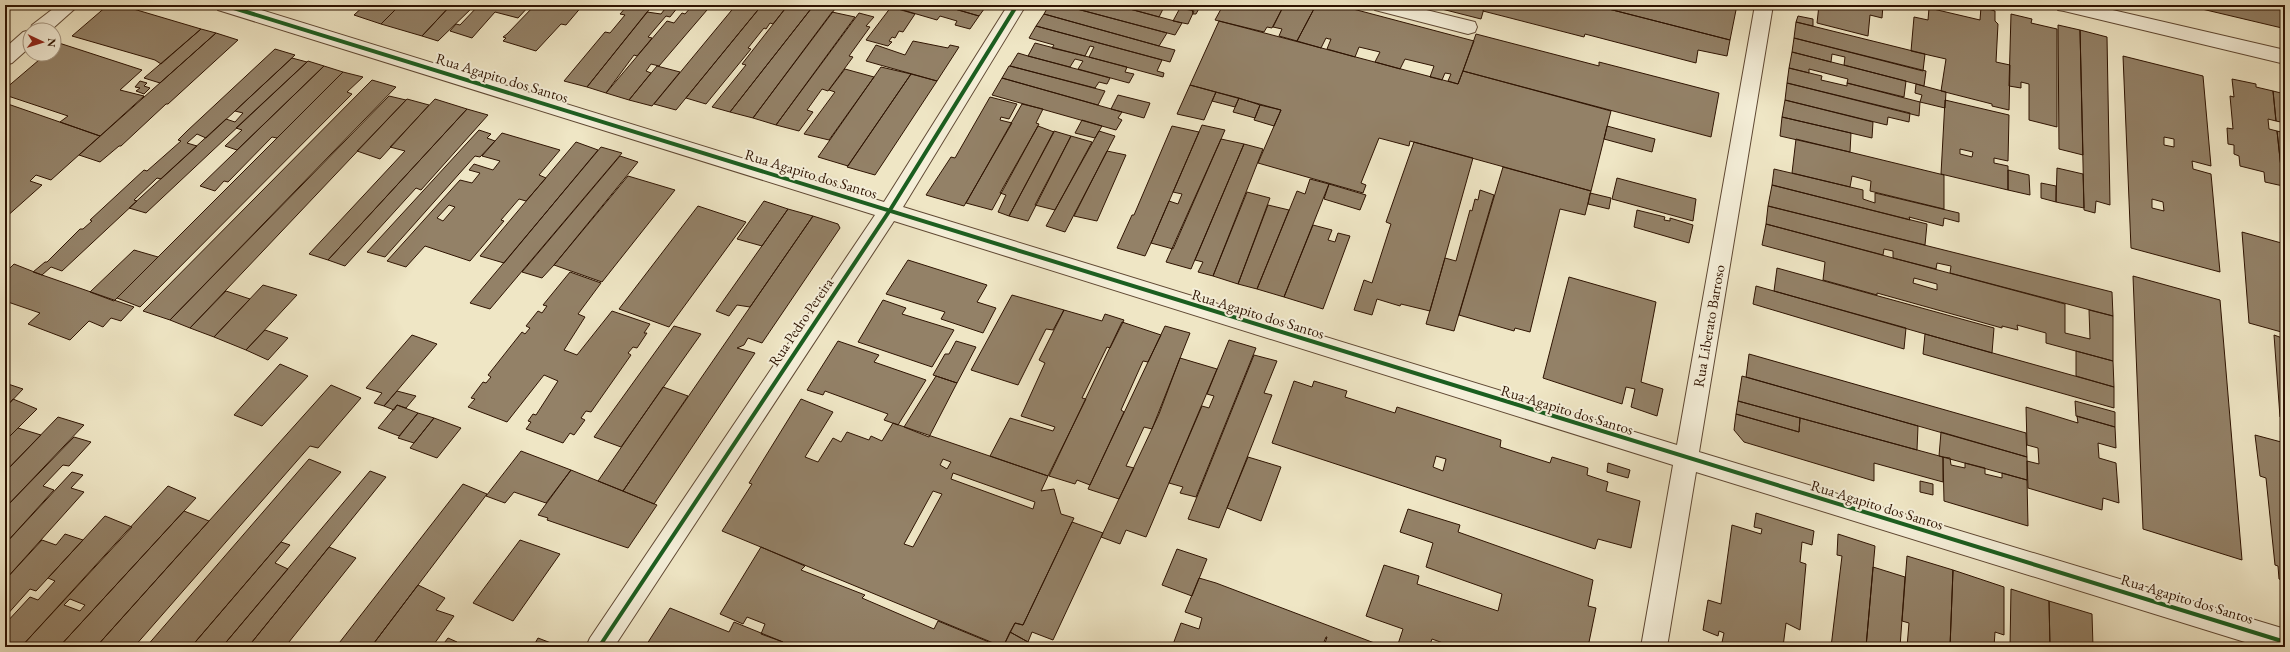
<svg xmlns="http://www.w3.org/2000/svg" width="2290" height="652" font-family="'EB Garamond',serif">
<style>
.building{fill:#938167;stroke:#2f1402;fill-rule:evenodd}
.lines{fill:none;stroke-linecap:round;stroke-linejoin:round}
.street-casing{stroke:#5f4833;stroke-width:2}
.street{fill:#f5efd9;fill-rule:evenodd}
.cycleway-casing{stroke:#f5efd9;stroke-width:6}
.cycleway{stroke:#1b5e20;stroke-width:4}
.labels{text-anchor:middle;stroke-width:4;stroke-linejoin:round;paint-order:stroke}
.street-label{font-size:15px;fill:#2f1402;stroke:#f5efd9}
</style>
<rect width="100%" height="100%" fill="#efe6c5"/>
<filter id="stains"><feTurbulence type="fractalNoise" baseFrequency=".005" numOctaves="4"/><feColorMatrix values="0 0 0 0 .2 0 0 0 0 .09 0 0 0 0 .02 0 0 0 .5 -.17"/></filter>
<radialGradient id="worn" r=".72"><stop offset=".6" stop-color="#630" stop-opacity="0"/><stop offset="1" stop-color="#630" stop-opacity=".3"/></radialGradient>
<!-- building -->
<path class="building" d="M108 5H120L201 29 161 64 155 60 72 36Z
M365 5H400L381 24 354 15Z
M400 5H451L422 36 381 24Z
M451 5H475L438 41 422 36Z
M479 5H530L518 18 495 12 472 38 450 31 456 24 460 25Z
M535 5H583L566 25 561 24 536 51 503 41 506 38 503 37 507 34Z
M628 5H653L587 87 564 81 605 32 610 33 625 15 620 14Z
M668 5 678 7 670 17 666 16 648 37 652 38 648 43 637 56 634 55 606 93 587 87 647 12 661 14Z
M736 5H762L676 110 654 104Z
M762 5H788L773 24 770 23 766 29 764 28 748 48 751 49 706 104 686 98Z
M788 5H814L730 112 712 107 746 65 742 64Z
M814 5H834L832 8 835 9 753 118 730 112Z
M890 5H941L979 16 970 29 955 25 957 21 940 16 937 20 889 6Z
M941 5H987L979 16Z
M1049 5H1062L1167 33 1159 46 1044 14Z
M1062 5H1115L1182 23 1175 35Z
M1115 5H1165L1159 17Z
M1180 5H1201L1196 14H1193L1192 9Z
M1205 5H1284L1272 28 1267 27 1264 32 1215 20 1221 9Z
M1284 5H1316L1297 41 1279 36 1282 29 1273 27Z
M1316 5H1338L1474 41 1458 84 1448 81 1451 74 1445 73 1442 80 1430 77 1434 66 1405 59 1400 69 1375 62 1380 52 1359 47 1355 57 1327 49 1331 39H1329L1326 38 1321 48 1297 41Z
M1426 5H1485L1481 19Z
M1485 5H1593L1730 40 1727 56 1698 50 1696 63 1585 34 1584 37 1483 11Z
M1593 5H1737L1730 40Z
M1819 5H1883L1882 18 1870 15 1868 36 1817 23Z
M2185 5H2285V28H2282Z
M692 6 707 10 659 66 651 64 646 71 651 73 629 100 606 93 667 21 674 23 682 13 685 14Z
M891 7 915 14 903 32 899 31 895 38 892 37 889 41 892 42 888 46 866 40Z
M1981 7 1995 11V21L1998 24 1996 62 2010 65 2009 110 1992 106V104L1941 91 1946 59 1911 51 1914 17 1928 20 1929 8 1980 20Z
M1180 8 1194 11 1188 24 1173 21Z
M832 12 855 17 776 125 753 118Z
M859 13 874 17 866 26 870 27 849 56 853 57 828 91 822 89 807 110 813 112 799 131 776 125Z
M1044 14 1159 46 1175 50 1170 62 1036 26Z
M2011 14 2032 19 2031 23 2057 29V127L2029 120V84L2021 82V88L2009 86Z
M1798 16 1813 19V26L1796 22Z
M1219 21 1458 84 1463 71 1611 111 1591 191 1410 141 1409 146 1379 138 1361 183 1366 185 1363 193 1258 163 1281 110 1190 85Z
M1796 22 1925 54 1923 71 1794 38Z
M2058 25 2080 30 2083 155 2059 149Z
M1036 26 1162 60 1157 71 1164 73 1163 77 1089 57 1094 47 1090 46 1085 56 1052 48 1054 45 1029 38Z
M201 29 216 33 160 83 144 78Z
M2080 30 2107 37 2110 205 2096 201 2095 213 2084 210V208Z
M216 33 238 40 168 104H166L121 146H119L100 162 79 155Z
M1476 34 1599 66V62L1719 93 1711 137 1463 71Z
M1794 38 1926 71 1924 86 1844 65 1845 57 1832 54 1831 62 1792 52Z
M913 41 948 48 950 45 959 47 937 81 866 61 876 45 905 55Z
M59 43 142 70 120 90 144 96 100 136 60 122 68 116 5 95V89L46 54H54V47Z
M1035 43 1127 67 1125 72 1134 74 1129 83 1078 69 1083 61 1075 59 1070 67 1028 56Z
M275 49 295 55 206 138 197 134 187 143 197 146 161 179 157 178 134 200 137 201 62 271 51 267 42 275 33 272 45 262H47L80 229H83L92 221 90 220 144 170 147 171 181 141 178 140 187 131Z
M1792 52 1906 81 1904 97 1847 83 1848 79 1809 69V73L1789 68Z
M1018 53 1028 56 1110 78 1107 84 1099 82 1095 88 1010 66Z
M2123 56 2203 76 2211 166 2192 161 2193 169 2211 174 2220 272 2131 248ZM2164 137 2174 139V147L2164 145ZM2152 199 2163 202 2164 211 2152 208Z
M292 58 307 62 146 213 129 208 226 119 235 122 243 113 235 111Z
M308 61 324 66 237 150 225 146 242 130 236 128Z
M324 66 343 72 277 138 272 137 228 182 224 181 215 191 200 186Z
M657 66 680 72 652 106 629 100Z
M1009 66H1010L1105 91 1098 105 1002 78Z
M881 67 911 74 848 166 818 157Z
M1789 68 1822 76 1821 80 1847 86V83L1920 102 1919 116 1787 83Z
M845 69 874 77 829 140 804 134 835 92 829 90Z
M343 72 363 77 347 92 352 94 140 307 117 298Z
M911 74 937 81 885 160 875 175 847 167Z
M1002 78 1122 112 1118 118 1122 120 1116 130 992 95Z
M2232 79 2256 84V87L2273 91 2276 121 2268 119 2269 129 2277 131 2283 186 2265 182 2264 172 2240 166 2239 156 2234 154V145L2228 144 2227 128 2233 129 2230 96 2234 97Z
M372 80 396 87 170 320 143 311Z
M140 81 147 83 144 86 150 88 144 94 136 91 140 88 135 87Z
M1787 83 1910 113 1909 122 1888 117 1887 125 1785 100Z
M1916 84 1946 92 1945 108 1920 102 1922 95 1915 93Z
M1190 85 1216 92 1204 120 1177 114Z
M2273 91 2285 94V127V123L2276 121Z
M1216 92 1239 98 1235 107 1212 101Z
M1118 95 1150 103 1144 118 1111 109Z
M389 96 406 100 190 328 170 320Z
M990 97 1017 104 1009 119 1001 117 1000 120 1012 123 964 206 926 195 951 157 955 158Z
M1239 98 1260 105 1255 118 1233 112Z
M407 99 429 105 380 159 357 151Z
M435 99 467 109 328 260 309 254 405 151 390 147Z
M1785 100 1873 122 1872 138 1782 117Z
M1945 100 2009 115 2008 161 1994 158V163L2008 166V190L1941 174ZM1960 149 1973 152 1972 157 1960 154Z
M5 103 100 136 51 180 36 175 30 181 42 185 5 218Z
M1022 104 1043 109 1036 123 1039 124 992 210 966 203Z
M1260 105 1281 110 1274 126 1254 120Z
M467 109 488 115 421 190 416 188 345 266 328 260Z
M1782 117 1851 133 1850 152 1780 136Z
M1082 120 1102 126 1095 138 1075 133Z
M1202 125 1225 130 1173 249 1151 243 1169 201 1178 204 1182 194 1173 192Z
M1038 126 1054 132 1009 216 998 212 1006 195 1000 193Z
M1172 126 1199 132 1151 243 1145 256 1117 248 1132 215H1134Z
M1607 126 1655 139 1652 152 1604 139Z
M479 130 491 134 487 138 495 141 480 157 475 156 385 257 367 252Z
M1054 131 1071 136 1028 221 1009 216Z
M1099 131 1115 136 1065 232 1046 226Z
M2277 131 2285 133V197L2284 196Z
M502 133 560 150 539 175 546 178 526 201 519 199 501 220 504 221 470 261 425 246 406 267 387 261 460 180 472 183 480 173 469 170 474 164 493 170 500 161 482 156ZM449 205 455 207 443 221 437 218Z
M1071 136 1092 142 1055 210 1035 205Z
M1221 139 1244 144 1191 269 1166 262Z
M1796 139 1944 175V209L1870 191 1871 181 1852 176 1850 187 1792 173Z
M576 142 598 150 504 263 480 256Z
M1414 142 1473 158 1430 311 1401 304 1400 306 1377 299 1372 315 1354 310 1364 280 1372 283 1391 224 1386 222Z
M1244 144 1263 149 1213 276 1198 272 1203 262 1195 260Z
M601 147 622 153 490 309 470 303Z
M1107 151 1126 155 1097 221 1074 216Z
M620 156 638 162 554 265 542 278 522 272Z
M1503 167 1591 191 1585 215 1560 209 1530 332 1515 328 1514 331 1459 315Z
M2057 168 2083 174 2084 208 2056 202Z
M1774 169 1863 190V199L1875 203V193L1959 213V222L1944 218 1943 226 1909 217 1910 220 1772 185Z
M2008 170 2029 175 2030 195 2008 190Z
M628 176 675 190 602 282 554 265Z
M1617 178 1696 199 1693 221 1612 199Z
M1310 179 1329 184 1284 297 1257 289 1297 191 1305 194Z
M2041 183 2056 186V202L2041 198Z
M1329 184 1366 195 1360 210 1324 199Z
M1772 185 1927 224 1925 245 1768 206Z
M1480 190 1494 195 1454 331 1426 324 1445 258 1456 261 1470 210 1472 211 1475 199 1478 200Z
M1247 192 1270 198 1238 284 1213 276Z
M1590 193 1611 198 1609 209 1588 204Z
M764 201 788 209 762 246 737 239Z
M1268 205 1289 210 1257 289 1238 284Z
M698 206 746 222 669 327 619 309Z
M1768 206 2112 292 2113 316 1950 273 1951 266 1937 263 1936 269 1893 258V251L1884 249 1883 255 1766 224Z
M788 209 813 216 750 307 737 305 729 316 716 311Z
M1637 210 1665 217 1664 220 1670 221V218L1693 225 1689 243 1634 227Z
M813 216 838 224 840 228 762 343 748 338 744 345 737 348 755 353 654 504 623 491Z
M1766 224 2065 304V333L2090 339 2089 310 2113 316V361L2046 343V333L2017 325 2018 330 2002 326V328L1877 293V295L1823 280 1825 262 1762 245ZM1914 278 1937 284V290L1913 283Z
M1313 225 1332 230 1328 240 1335 242 1338 233 1350 236 1323 309 1284 297Z
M2242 232 2285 244V333L2249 323Z
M134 250 158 257 114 301 90 292Z
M908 260 987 285 977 302 996 308 983 333 941 319 945 312 886 294Z
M14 264 42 275 134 307 121 321 111 318 103 327 89 321 70 340 28 324 40 313 5 301V273Z
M1777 268 1994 328 1992 353 1774 291Z
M570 272 601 283 578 314 585 317 564 350 577 355 612 311 650 324 644 333H647L637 348 633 347 628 353 631 355 591 412 586 411 581 418 585 420 574 435 570 433 563 443 526 429 531 422 528 421 533 414 536 415 558 381 544 375 507 422 468 407 475 399 471 398 483 382 486 383 491 377 488 375 522 332 525 334 530 328 526 326 538 311 542 313 547 306 543 305Z
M2133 276 2220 300 2242 560 2143 529Z
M1569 277 1656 302 1641 382 1663 389 1657 416 1631 407 1635 389 1626 387 1622 404 1543 378Z
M263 285 297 295 246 350 214 337Z
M1756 286 1906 328 1904 349 1753 304Z
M226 291 250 299 214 337 190 328Z
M1012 295 1064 310 1053 330 1046 329 1018 385 971 370Z
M883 300 906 308 902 314 954 330 932 367 858 342Z
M1064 310 1102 321 1105 314 1124 320 1110 348 1107 347 1082 398 1086 399 1048 476 990 456 1010 418 1053 431 1055 427 1021 416 1045 363 1039 360Z
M1122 322 1161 335 1148 362 1143 361 1121 410 1124 412 1090 485 1077 480 1075 484 1049 476Z
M674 326 701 334 621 447 594 437Z
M1165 326 1190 333 1152 429 1144 427 1126 466 1134 468 1119 499 1088 489Z
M265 330 288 338 268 360 246 350Z
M1925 334 2114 387V408L1923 354Z
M412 335 437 344 384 406 374 403 382 393 366 388Z
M2274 335 2285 339V419L2280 417Z
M1229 340 1256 348 1196 497 1180 493 1183 487 1169 483 1202 406 1209 408 1214 396 1207 394Z
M838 341 879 355 874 362 926 380 898 425 884 420 888 414 825 391 823 395 807 390Z
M956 341 976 347 957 383 933 375 945 354H949Z
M2076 351 2113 361 2114 387 2076 376Z
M1749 354 2026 433 2027 457 1746 377Z
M1254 355 1277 361 1264 393 1272 395 1219 528 1188 519Z
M1180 358 1217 369 1152 523 1146 537 1126 530 1120 544 1101 537 1159 414Z
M280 364 308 376 262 426 234 415Z
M936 376 957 383 929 437 904 427Z
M1742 376 1918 426 1917 450 1738 401Z
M1294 381 1312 387 1314 381 1347 391 1345 397 1395 413 1397 407 1501 440 1500 447 1550 463 1552 457 1588 468 1587 475 1608 482 1606 491 1640 501 1631 548 1598 539 1595 549 1272 443ZM1436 456 1446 459 1443 471 1433 467Z
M5 383 23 389 5 408Z
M331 385 361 398 318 448 310 446 134 647H96Z
M663 387 688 396 623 491 598 481Z
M397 391 416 396 406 408 397 405 394 410 384 406Z
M13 399 37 409 5 441V408Z
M801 399 833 412 805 457 818 462 833 438 841 442 847 432 869 440 871 436 882 441 893 423 1048 476 1041 491 1054 489 1061 514 1074 518 1023 625 1015 623 1003 647 722 531 752 484 749 483ZM943 459 951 462 947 469 940 465ZM953 473 1035 502 1033 509 951 479ZM933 491 942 494 913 547 904 544Z
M1738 401 1800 418 1799 432 1736 414Z
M2075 401 2115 412V427L2076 416Z
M397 405 418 413 399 436 378 428Z
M2026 407 2078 423 2077 416 2115 427 2116 448 2098 443 2099 458 2116 463 2119 503 2103 498 2102 510 2028 488 2027 461 2039 464 2038 448 2027 445Z
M418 413 434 418 414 443 398 438Z
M1736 414 1799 432 1800 418 1943 457V482L1874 463V481L1744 442 1734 430Z
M58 417 84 425 5 508V472Z
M434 418 461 428 437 458 410 448Z
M18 428 41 435 5 472V441Z
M1941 432 2027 457V480L1939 456Z
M2255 435 2285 443V581L2279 579 2278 566 2275 565 2266 478 2260 476Z
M74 437 91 442 69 466 63 465 43 486 54 490 5 544V508Z
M521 451 571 470 546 503 514 492 505 503 486 496Z
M1248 457 1281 467 1261 521 1227 508Z
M1943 457 1950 458 1951 465 1965 468V463L1985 468V474L2002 478V473L2027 480 2028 526 1944 501Z
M309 459 341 472 191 647H146Z
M1608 463 1630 470 1628 478 1607 472Z
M571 470 657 505 628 548 547 520 548 518 538 515Z
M370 471 386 477 248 647H222Z
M72 472 83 475 71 488 84 492 5 580V544Z
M1920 481 1933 484V495L1920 492Z
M463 484 487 494 371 647H336Z
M168 486 196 498 59 647H21ZM70 599 85 605 80 611 64 605Z
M1408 509 1460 525 1458 532 1593 580 1588 606 1596 608 1588 647H1454L1432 639 1429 647H1397L1403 629 1366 616 1384 565 1419 576 1417 584 1498 611 1502 594 1426 567 1433 543 1400 532Z
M184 511 209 521 96 647H59Z
M1756 513 1814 531 1812 545 1802 542 1800 562 1806 564 1800 630 1786 623 1783 647H1721L1724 633 1719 631 1718 636 1703 630 1708 600 1721 604 1732 525 1761 534 1762 529 1754 527Z
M105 516 132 527 21 647H5V624L30 597 38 600 55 581 48 578Z
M1072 522 1103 533 1053 640 1032 632 1028 642 1010 632 1015 623 1023 625Z
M65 534 83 540 36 591 30 589 5 617V580L42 540 56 545Z
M1838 534 1875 546 1866 647H1831L1842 556 1837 555Z
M520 540 560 554 513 621 473 603Z
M281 542 290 545 275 563 288 569 222 647H191Z
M329 547 356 558 285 647H248Z
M761 547 805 566 801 570 865 595 862 598 934 629 938 621 1001 647H819L812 644 811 647H780L783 642 761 634 765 624 747 617 743 624 720 614Z
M1177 549 1207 559 1192 596 1162 585Z
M1907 556 1953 570 1950 647H1907L1909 623 1902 621Z
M1873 567 1905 577 1900 647H1866Z
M1953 570 2004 587V635L1995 632 1994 647H1950Z
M1199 578 1216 583 1385 647H1327L1324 646 1327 637H1326L1322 647H1172L1181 623 1199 629 1202 618 1185 612Z
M418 585 445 598 436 610 454 616 432 647H371Z
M2011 589 2049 601 2050 647H2010Z
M2049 601 2092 614 2093 647H2050Z
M670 608 729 632 734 622 783 642 780 647H645Z
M1010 632 1028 642 1038 647H1003Z
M448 638 457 642 453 647H441Z
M538 638 551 643 549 647H533Z"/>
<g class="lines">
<defs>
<path id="street" d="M58 5H79L51 30H30V47L12 63 5 65V48L23 32 30 30 32 25Z
M215 5H245L884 202 1008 5H1026L903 207 1677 445 1755 5H1773L1699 452 2285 629V647H2261L1696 472 1667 647H1641L1673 465 894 221 614 647H586L590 638 875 215 218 10Z
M1372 5H1406L1475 22 1477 27 1475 32 1468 34 1375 10Z
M2055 5H2091L2285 50V64L2064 11 2058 10Z"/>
</defs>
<!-- street casing -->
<use href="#street" class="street-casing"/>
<!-- street -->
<use href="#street" class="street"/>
<defs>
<path id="cycleway" d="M224 5 2285 642
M599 647 890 210 1017 5"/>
</defs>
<!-- cycleway casing -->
<use href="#cycleway" class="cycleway-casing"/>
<!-- cycleway -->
<use href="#cycleway" class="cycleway"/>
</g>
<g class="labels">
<!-- street labels -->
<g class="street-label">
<text transform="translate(502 78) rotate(17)" y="5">Rua Agapito dos Santos</text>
<text transform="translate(811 174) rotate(17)" y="5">Rua Agapito dos Santos</text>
<text transform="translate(1258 314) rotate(17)" y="5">Rua Agapito dos Santos</text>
<text transform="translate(801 322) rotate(-56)" y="5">Rua Pedro Pereira</text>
<text transform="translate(1709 326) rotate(-80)" y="5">Rua Liberato Barroso</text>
<text transform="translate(1567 410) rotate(17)" y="5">Rua Agapito dos Santos</text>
<text transform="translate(1877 505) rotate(17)" y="5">Rua Agapito dos Santos</text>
<text transform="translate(2187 599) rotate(17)" y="5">Rua Agapito dos Santos</text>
</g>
</g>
<!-- margin -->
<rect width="2290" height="652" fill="none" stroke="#efe6c5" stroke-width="20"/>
<rect x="6" y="6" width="2278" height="640" fill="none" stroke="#2f1402" stroke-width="2"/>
<rect x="10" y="10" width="2270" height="632" fill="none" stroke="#2f1402"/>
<!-- north arrow -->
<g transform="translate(42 42) rotate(94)"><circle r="19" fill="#f5efd9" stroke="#a69783"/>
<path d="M0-3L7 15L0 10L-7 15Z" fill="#8f2418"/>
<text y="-6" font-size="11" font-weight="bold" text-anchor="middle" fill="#2f1402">N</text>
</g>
<rect width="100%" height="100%" filter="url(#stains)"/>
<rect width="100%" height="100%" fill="url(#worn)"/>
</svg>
